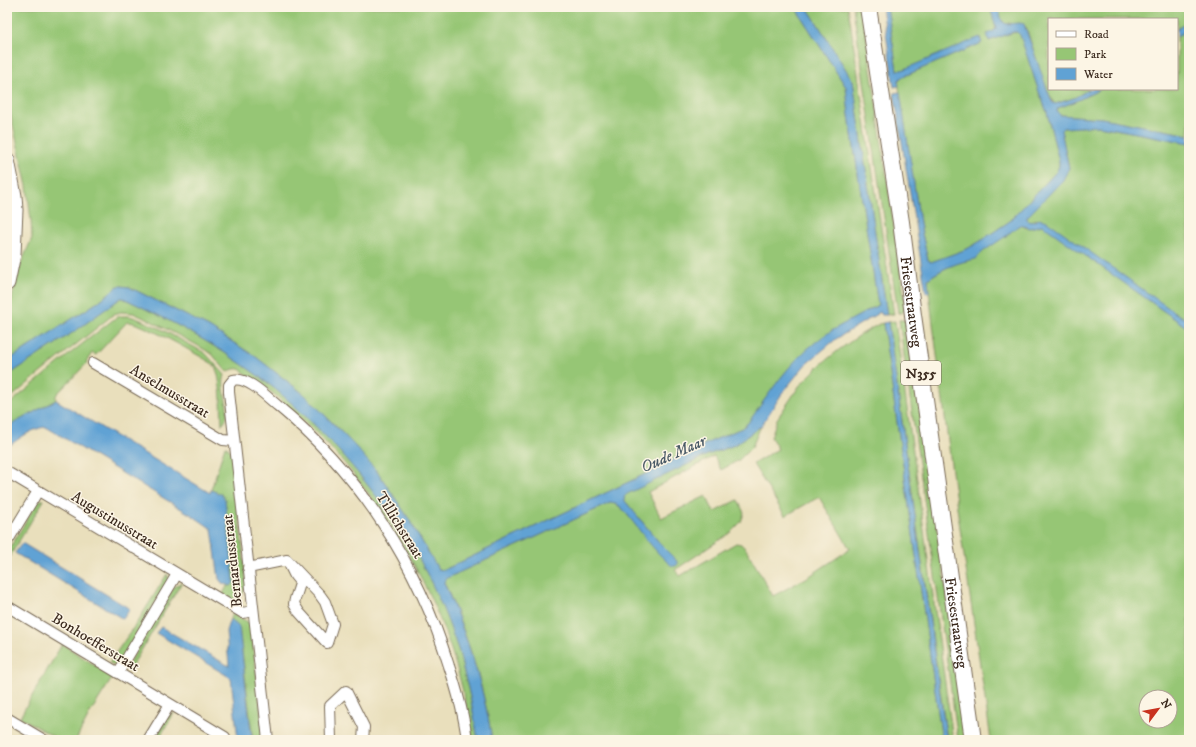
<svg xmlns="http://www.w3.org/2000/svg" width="1196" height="747" font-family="'IM FELL DW Pica',serif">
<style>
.green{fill:#96c675;stroke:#68784a;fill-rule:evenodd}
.water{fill:#60a2d4;stroke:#4e6679}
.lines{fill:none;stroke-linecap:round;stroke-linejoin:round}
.minor-casing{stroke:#786955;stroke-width:12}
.secondary-casing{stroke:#786955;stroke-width:17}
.primary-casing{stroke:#786955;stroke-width:18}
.minor{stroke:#fff;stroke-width:10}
.secondary{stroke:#fff;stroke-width:15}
.primary{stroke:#fff;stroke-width:16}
.labels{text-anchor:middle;stroke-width:3;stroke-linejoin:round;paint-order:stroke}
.shield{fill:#fcf5e5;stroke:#75675a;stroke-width:1}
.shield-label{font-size:14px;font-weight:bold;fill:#3b2a1e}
.street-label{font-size:15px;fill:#3b2a1e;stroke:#fcf5e5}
.water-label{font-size:16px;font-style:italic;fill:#4a5a67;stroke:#fcf5e5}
</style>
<rect width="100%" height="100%" fill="#fcf5e5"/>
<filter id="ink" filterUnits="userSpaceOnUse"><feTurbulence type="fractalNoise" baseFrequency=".025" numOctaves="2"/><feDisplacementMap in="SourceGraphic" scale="8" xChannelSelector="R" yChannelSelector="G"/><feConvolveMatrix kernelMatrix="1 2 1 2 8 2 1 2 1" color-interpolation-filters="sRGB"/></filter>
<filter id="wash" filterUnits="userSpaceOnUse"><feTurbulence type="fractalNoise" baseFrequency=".012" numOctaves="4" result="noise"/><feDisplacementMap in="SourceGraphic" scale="16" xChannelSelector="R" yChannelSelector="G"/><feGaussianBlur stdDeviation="0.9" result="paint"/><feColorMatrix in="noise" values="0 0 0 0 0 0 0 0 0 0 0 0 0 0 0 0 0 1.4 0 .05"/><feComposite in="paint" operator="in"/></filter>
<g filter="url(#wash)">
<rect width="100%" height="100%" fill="#e9dfbc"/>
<!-- green -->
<path class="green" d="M7 7H795L846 87 849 115 878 305 830 332 748 423 742 428 689 451 658 468 444 570 438 569 409 519 379 474 354 445 305 395 256 357 209 327 129 287 121 286H118L98 302 7 361V312L11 302 20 266 32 238 31 221 27 186 7 99Z
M807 7H848L894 314 887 315 853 81Z
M853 7H862L906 309 902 313H898Z
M887 7H990L996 28 989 41 1001 36 1017 32 1020 35 1039 92 1047 112 1049 121 1059 161V166L1057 171 1010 221 979 242 967 249 932 262 928 260 921 229 898 81 902 77 982 43 902 70H897Z
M998 7H1189V21L1177 29V19H1049V89H1090L1074 98 1055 104C1047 97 1031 41 1026 27L1009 23 1006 24 1002 21Z
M1189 28V135L1102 118 1060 115 1058 113 1057 111 1058 108 1074 102 1101 89H1177V37Z
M1099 126 1189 143V319L1186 317 1184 318 1180 316 1036 219 1029 222 1027 219V217L1069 168 1061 130 1063 128Z
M1020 225 1027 228 1042 225 1046 227 1189 329V740H991L954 487 929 293 928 279C939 271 951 265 964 261 974 258 972 261 981 253ZM1146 697H1170V721H1146Z
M121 298H123C170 320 215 344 257 375 307 412 349 459 386 509 400 529 415 549 425 570 438 595 448 620 457 646 460 653 461 661 463 669 470 693 474 716 478 740H473C469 717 464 694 458 672 437 598 399 530 351 471 331 446 308 425 285 404 274 393 261 384 249 376 246 374 242 370 239 369 235 368 231 370 227 372L212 354 195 344 151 321 133 313 121 312 114 314 39 374 7 401V376L78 329Z
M120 316H129L136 318 159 328 205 353 225 375C219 390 235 413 222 425 221 412 222 373 213 364 200 356 138 320 127 322L96 355 92 353 86 362 87 363 56 395V400L7 427V406L72 352 114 319Z
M899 320H903L907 322 968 740H958Z
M895 321 953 740H947L888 322Z
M883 323 942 740H492C484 685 466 632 444 582L445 579 610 503 615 504 621 507 631 519 676 560 663 547 625 501 624 497 627 493 707 455 732 446 739 442 761 426 752 447 739 460 721 470 714 456 648 492 661 518 706 496 714 512 738 500 744 513 741 522 730 533 675 570 680 576 736 543 741 544 746 549 773 596 808 577 850 549 819 497 785 516 753 464 778 449 771 437 777 419 800 385 820 365 840 349 863 333 879 324Z
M225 446 229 449 232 454 247 587 244 588 243 594 238 599 232 600 223 594 227 586H231L234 580 225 499 221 494 211 490Z
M41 500H44L7 561V553L35 506 39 501Z
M167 574 169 579 119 664 115 665 109 663 140 618Z
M182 582 129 671 127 669 128 665 174 587Z
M233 614 248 622 251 626 264 740H253L239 627 230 619Z
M62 644 113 677 90 713 76 740H59L20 717Z
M174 713 158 740H154L168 716Z"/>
<!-- water -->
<path class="water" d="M795 7H807L853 81 887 315H882L880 312 836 339 805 365 783 392 761 426 739 442 732 446 707 455 627 494 624 497 625 501 663 547 676 560 678 564 676 566H672C652 550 638 527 621 507L615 504 610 503 445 579 444 583C466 633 484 686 492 740H478C474 716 470 693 463 669 461 661 460 653 457 646 448 620 438 595 425 570 415 549 400 529 386 509 349 459 307 412 257 375 215 344 170 320 123 298H121L78 329 7 376V361L98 302 118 286H121L129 287 209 327 256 357 305 395 354 445 379 474 409 519 438 569 444 570 658 468 689 451 742 428 748 423C769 394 788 363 817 341 836 326 858 317 878 305L849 115 846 87Z
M882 7H887L897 70H902L980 37 982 43 902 77 898 81 899 86 894 87Z
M990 7H998L1002 21 1006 24 1020 23 1024 24 1046 86 1052 102 1055 104 1074 98 1090 89H1101L1074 102 1058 108 1057 111 1058 113 1060 115 1102 118 1189 135V143L1099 126 1063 128 1061 130 1069 168 1063 180 1027 217V219L1030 222 1040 219 1047 221 1180 316 1184 318 1186 317 1189 319V329L1042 225 1030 228 1020 225 1018 226 1006 236 981 253 976 259C959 262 942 268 928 279L929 292 926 293 894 93 900 92 921 229 928 260 931 262 967 249 979 242 1010 221 1057 171 1059 166V161L1049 121 1047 112 1039 92 1020 35 1017 32H1013L989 41 987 34 994 31 996 28Z
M1189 21V28L1177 37V29Z
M888 322 941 701 947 740H942L883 323Z
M56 400 210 493 211 490 221 494 225 499 234 580 233 584 231 586 222 583 219 579 212 529 193 516 46 427C32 428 19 439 7 447V427Z
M22 543 130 609 123 619 15 553Z
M230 619 239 627 252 740H238L231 678 156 633 161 627 229 666 226 631Z"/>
</g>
<g filter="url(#ink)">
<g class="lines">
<defs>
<path id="minor" d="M93 363 223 440 234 441
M7 472 243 613 252 611
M7 542 38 491
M248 568 287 560 320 595 325 602 333 624 327 643 299 612 294 604C295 596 299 590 300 582L295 576 287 560
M7 606 225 737
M118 673 177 574
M7 718 44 740
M148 740 170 704
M268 740C254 624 241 508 229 392V385L233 380C247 376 267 397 278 406 360 474 418 565 449 666 457 690 464 715 467 740
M331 740 330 706 346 691 364 727 363 740"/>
<path id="secondary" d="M7 160 14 196 15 210 13 254 7 283"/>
<g id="primary">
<path id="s1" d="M868 7 901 222 913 315 973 740"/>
</g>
</defs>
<!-- minor casing -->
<use href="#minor" class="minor-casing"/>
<!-- secondary casing -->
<use href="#secondary" class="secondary-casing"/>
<!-- primary casing -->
<use href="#primary" class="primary-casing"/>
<!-- minor -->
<use href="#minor" class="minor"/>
<!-- secondary -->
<use href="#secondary" class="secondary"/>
<!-- primary -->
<use href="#primary" class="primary"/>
</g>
</g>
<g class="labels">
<!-- shield labels -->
<rect class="shield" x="901" y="361" width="40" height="24" rx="3"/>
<g class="shield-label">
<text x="921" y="378">N355</text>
</g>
<!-- street labels -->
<g class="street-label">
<text dy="5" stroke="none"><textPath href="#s1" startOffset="298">Friesestraatweg</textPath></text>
<text transform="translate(170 391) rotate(31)" y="5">Anselmusstraat</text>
<text transform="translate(115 520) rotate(31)" y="5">Augustinusstraat</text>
<text transform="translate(400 525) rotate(58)" y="5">Tillichstraat</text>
<text transform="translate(232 561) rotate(-96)" y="5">Bernardusstraat</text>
<text dy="5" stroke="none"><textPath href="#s1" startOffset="622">Friesestraatweg</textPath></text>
<text transform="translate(96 642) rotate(31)" y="5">Bonhoefferstraat</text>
</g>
<!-- water labels -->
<g class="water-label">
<text transform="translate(673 453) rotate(-24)" y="6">Oude Maar</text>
</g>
</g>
<!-- margin -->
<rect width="1196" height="747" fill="none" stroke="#fcf5e5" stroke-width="24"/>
<!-- legend -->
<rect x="1048" y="18" width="130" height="72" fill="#fcf5e5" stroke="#afa495"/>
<rect x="1056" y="31" width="20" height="6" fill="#ffffff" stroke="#afa495"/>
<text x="1084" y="38" font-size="12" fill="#3b2a1e">Road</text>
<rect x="1056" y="48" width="20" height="12" fill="#96c675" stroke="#afa495"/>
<text x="1084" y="58" font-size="12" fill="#3b2a1e">Park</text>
<rect x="1056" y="68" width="20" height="12" fill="#60a2d4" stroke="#afa495"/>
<text x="1084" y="78" font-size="12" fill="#3b2a1e">Water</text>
<!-- north arrow -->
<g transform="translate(1158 709) rotate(58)"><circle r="19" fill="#fcf5e5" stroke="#afa495"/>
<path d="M0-3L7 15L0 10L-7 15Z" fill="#c8321e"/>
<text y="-6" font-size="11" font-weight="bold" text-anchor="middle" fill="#3b2a1e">N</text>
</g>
</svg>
